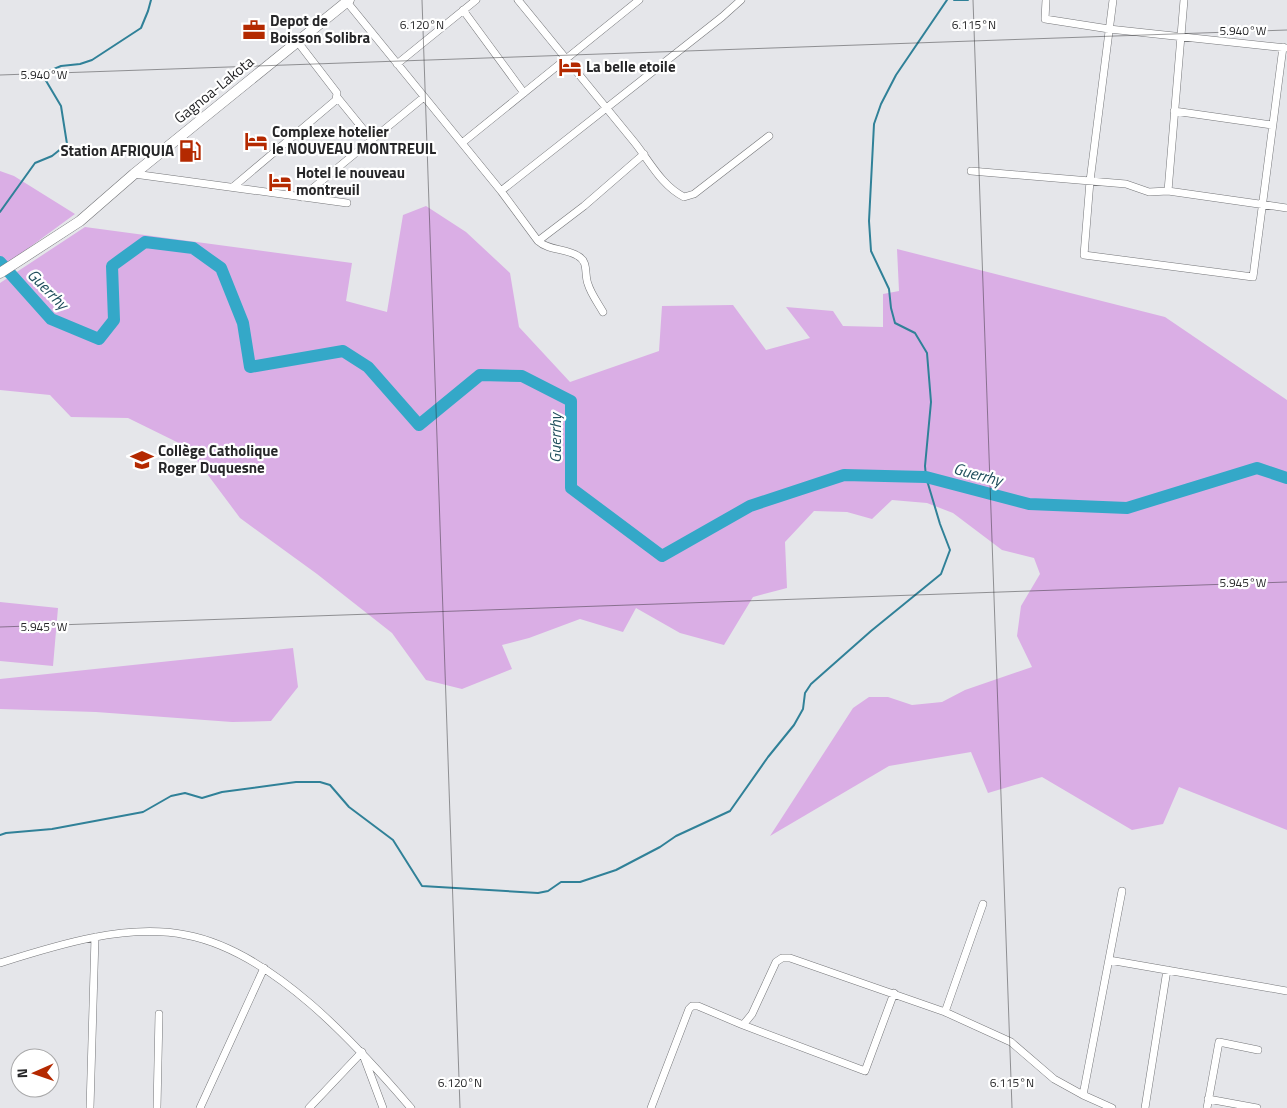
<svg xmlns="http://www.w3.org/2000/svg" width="1287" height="1108" font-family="'Titillium Web',sans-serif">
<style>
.green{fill:#daaee5}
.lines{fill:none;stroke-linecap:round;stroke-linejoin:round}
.stream{stroke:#308198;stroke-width:2}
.river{stroke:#34a8c8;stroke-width:12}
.street-casing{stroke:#757679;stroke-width:8}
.primary-casing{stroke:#757679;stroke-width:11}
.street{stroke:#fff;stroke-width:7}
.primary{stroke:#fff;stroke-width:10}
.ticks{fill:none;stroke:#262628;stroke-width:1;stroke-opacity:0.45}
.labels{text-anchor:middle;stroke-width:4.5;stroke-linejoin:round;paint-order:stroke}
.poi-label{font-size:15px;font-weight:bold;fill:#262628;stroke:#fff;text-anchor:start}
.street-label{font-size:15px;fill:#262628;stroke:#fff}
.water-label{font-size:16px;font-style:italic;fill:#21505e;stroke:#fff}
.ticks-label{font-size:12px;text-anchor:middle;fill:#262628;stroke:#fff;stroke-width:4.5;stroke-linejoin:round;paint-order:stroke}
</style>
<rect width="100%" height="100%" fill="#e5e6ea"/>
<!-- green -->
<path class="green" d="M0 171 14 176 75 214 0 269Z
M426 206 466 232 510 273 519 327 570 382 659 351 662 306 733 305 766 350 810 338 786 307 833 311 843 326 883 327V294L899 291 897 249 1165 317 1287 400V830L1179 787 1163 824 1132 830 1042 777 988 793 971 752 889 766 770 836 853 708 869 697H888L912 705 942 702 965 690 1032 667 1017 636 1021 606 1040 574 1034 558 1002 550 953 513 927 503 892 500 872 519 847 512 814 511 785 542 787 588 753 597 724 645 680 633 636 608 623 632 580 619 529 638 502 645 512 669 462 689 426 680 392 633 317 574 240 518 187 447 128 418 71 417 50 395 0 390V283L85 227 352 263 346 301 387 312 403 215Z
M0 602 58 608 53 666 0 661Z
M293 648 298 687 271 721 232 722 96 712 0 709V679Z"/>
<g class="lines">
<!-- stream -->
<path class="stream" d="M954 0H968
M0 212 35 163 52 156 67 144 61 106 42 74 61 66 80 64 92 60 141 28 148 11 151 0
M0 835 6 833 52 829 143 812 171 796 185 793 202 798 222 792 296 782H320L330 785 349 807 393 840 422 886 538 893 548 891 561 882H580L616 870 660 847 676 836 730 811 768 757 794 725 803 709 805 693 811 684 871 631 941 574 950 550 940 524 926 477 925 466 931 402 927 353 915 333 895 323 891 308 889 289 871 251 869 221 874 124 881 104 896 75 947 0"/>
<!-- river -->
<path class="river" d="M0 262 51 319 99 339 114 320 112 266 145 242 193 248 221 268 243 323 250 367 343 351 368 367 419 425 480 375 522 376 571 401V488L662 556 750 506 844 475 926 477 1029 504 1127 508 1257 468 1287 478"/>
<defs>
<path id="street" d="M518 0C557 48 596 96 635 143 650 162 662 186 684 197L694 194 769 136
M1046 0 1045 19 1109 29 1287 48
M1113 0 1090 181 1084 255 1253 277 1283 47
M347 2 501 191 538 241C549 251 566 248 578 256 589 262 584 274 588 284 591 294 598 303 603 312
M463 10 524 93
M397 64 476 0
M337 97 372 140
M1174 111 1272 125
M462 143 639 0
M971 171 1126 184 1149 192 1168 191 1287 208
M134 174 347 203
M233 187 336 100 337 93 297 41
M501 191 722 17 741 0
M1168 191 1184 0
M302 197 424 97
M538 241 584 206 644 154
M1109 960 1287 991
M0 963C57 945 126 923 186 935 272 951 356 1044 411 1108
M945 1012 983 904
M743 1025 865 1071 894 993
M1083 1095 1122 891
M1208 1099 1257 1108
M90 1108 95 937
M157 1108 159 1014
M200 1108 264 968
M309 1108 362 1052 383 1108
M651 1108 689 1009 692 1006H698L743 1025 752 1014 776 962 782 958H790L945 1012 1011 1042 1054 1079 1083 1095 1112 1108
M1145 1108 1167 970
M1207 1108 1219 1042 1258 1050"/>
<path id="primary" d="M0 273 80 221 134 174 349 0"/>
</defs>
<!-- street casing -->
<use href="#street" class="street-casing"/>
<!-- primary casing -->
<use href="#primary" class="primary-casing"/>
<!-- street -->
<use href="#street" class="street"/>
<!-- primary -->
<use href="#primary" class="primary"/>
</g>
<!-- ticks -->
<path class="ticks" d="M422 0 460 1108M973 0 1012 1108M0 75 1287 30M0 627 1287 582"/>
<!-- icons -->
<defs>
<symbol id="office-bare" viewBox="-9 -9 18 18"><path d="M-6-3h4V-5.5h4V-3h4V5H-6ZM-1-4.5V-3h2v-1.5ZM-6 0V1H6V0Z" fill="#b42900" stroke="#fff" stroke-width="2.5" paint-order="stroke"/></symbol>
<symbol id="hotel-bare" viewBox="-9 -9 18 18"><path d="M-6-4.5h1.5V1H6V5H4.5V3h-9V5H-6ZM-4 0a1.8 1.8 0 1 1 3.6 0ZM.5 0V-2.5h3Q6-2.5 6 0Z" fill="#b42900" stroke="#fff" stroke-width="2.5" paint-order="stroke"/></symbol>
<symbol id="fuel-bare" viewBox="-9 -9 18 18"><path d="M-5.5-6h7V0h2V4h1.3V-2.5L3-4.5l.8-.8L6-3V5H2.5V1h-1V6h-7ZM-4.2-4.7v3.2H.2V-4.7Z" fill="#b42900" stroke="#fff" stroke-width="2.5" paint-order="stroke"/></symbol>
<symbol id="school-bare" viewBox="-9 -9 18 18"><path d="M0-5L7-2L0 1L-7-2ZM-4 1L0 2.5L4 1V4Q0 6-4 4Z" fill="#b42900" stroke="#fff" stroke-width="2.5" paint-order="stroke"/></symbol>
</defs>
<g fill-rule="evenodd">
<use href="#office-bare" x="238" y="14" width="32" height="32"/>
<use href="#hotel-bare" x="554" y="51" width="32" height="32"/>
<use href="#hotel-bare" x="240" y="125" width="32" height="32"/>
<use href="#fuel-bare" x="174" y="135" width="32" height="32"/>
<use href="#hotel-bare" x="264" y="166" width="32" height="32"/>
<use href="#school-bare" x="126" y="444" width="32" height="32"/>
</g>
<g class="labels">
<!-- poi labels -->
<g class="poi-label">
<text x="270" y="26">Depot de<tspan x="270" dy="17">Boisson Solibra</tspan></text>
<text x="586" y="72">La belle etoile</text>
<text x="272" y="137">Complexe hotelier<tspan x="272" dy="17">le NOUVEAU MONTREUIL</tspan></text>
<text x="174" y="156" text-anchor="end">Station AFRIQUIA</text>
<text x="296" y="178">Hotel le nouveau<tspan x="296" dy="17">montreuil</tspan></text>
<text x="158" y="456">Collège Catholique<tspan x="158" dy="17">Roger Duquesne</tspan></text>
</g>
<!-- street labels -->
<g class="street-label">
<text transform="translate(214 90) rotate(-39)" y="5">Gagnoa-Lakota</text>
</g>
<!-- water labels -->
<g class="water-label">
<text transform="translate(48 289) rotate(45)" y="6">Guerrhy</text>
<text transform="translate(555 438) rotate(-90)" y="6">Guerrhy</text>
<text transform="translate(978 474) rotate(15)" y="6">Guerrhy</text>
</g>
</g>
<g class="ticks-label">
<text x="422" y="29">6.120°N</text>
<text x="974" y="29">6.115°N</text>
<text x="1243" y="35">5.940°W</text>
<text x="44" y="79">5.940°W</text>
<text x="1243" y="587">5.945°W</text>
<text x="44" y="631">5.945°W</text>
<text x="460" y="1087">6.120°N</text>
<text x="1012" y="1087">6.115°N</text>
</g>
<!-- north arrow -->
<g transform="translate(35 1073) rotate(268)"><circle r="24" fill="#ffffff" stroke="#a8a8a9"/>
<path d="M0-4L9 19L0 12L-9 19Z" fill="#b42900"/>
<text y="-8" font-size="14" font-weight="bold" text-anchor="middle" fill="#262628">N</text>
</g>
</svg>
